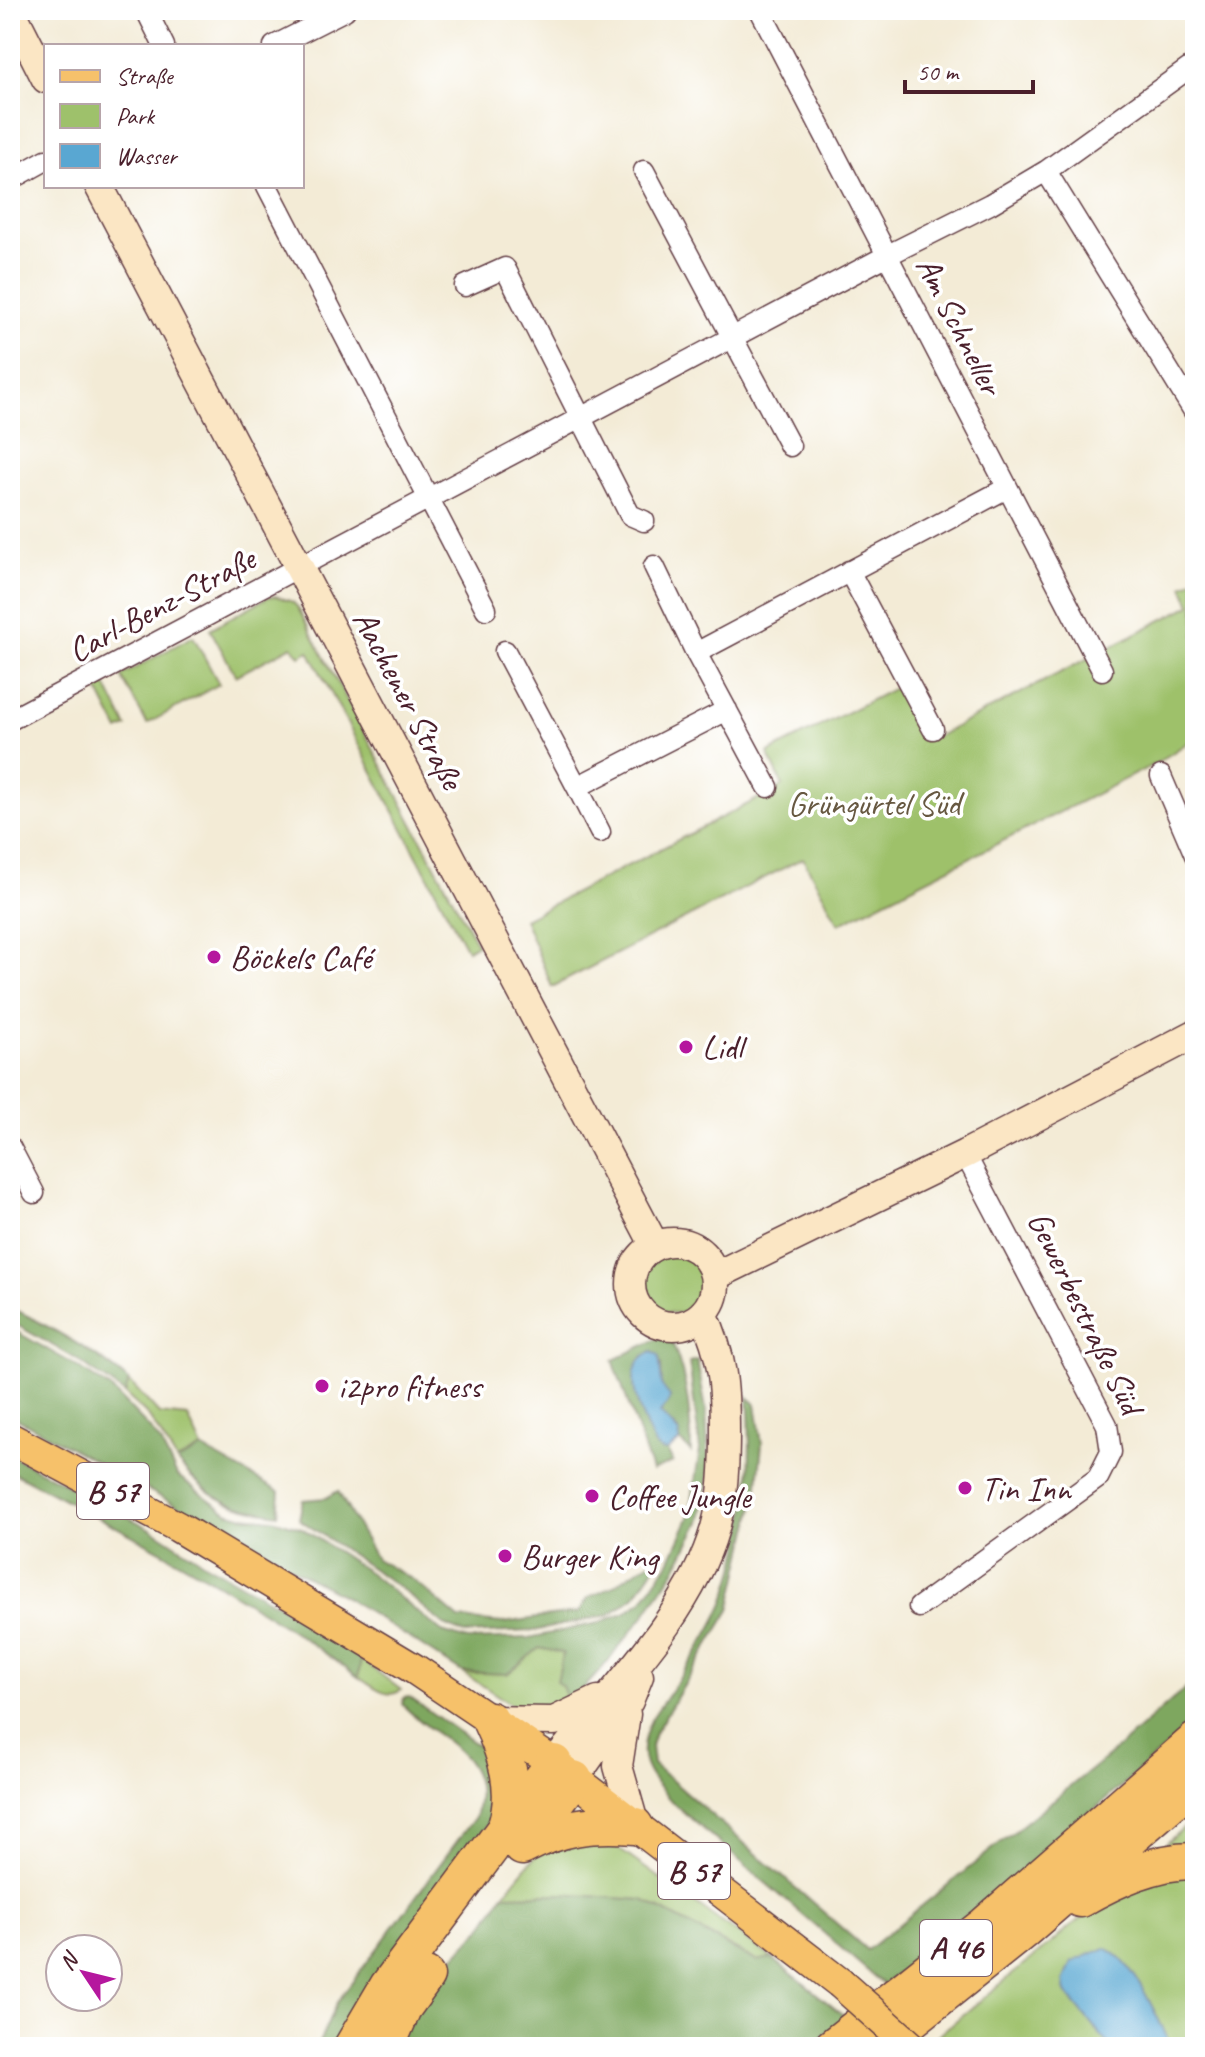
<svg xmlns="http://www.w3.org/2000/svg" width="1205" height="2057" font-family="Caveat,sans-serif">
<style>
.green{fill:#9ec16b;stroke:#74704b;stroke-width:2}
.forest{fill:#7ea75f;stroke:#646345;stroke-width:2}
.water{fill:#59a7d2;stroke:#52637e;stroke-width:2}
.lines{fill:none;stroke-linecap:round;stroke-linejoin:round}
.street-casing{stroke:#633e45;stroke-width:23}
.secondary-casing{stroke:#633e45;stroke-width:31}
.primary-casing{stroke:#633e45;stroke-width:33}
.highway-casing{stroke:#633e45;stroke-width:39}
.street{stroke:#fff;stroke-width:20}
.secondary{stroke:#fbe6c4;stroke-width:28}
.primary{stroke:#f6c16b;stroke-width:30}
.highway{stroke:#f6c16b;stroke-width:36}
.primary-bridge-casing{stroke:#633e45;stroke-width:33;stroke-linecap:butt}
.primary-bridge{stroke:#f6c16b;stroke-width:30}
.poi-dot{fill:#b5179e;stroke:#fff;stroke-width:3}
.labels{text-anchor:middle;stroke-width:7;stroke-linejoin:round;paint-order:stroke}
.shield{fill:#fff;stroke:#80626b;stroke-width:2}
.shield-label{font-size:32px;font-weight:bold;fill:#4a1f2b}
.street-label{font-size:34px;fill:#4a1f2b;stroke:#fff}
.park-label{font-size:34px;fill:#675841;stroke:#fff}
.poi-label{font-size:34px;fill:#4a1f2b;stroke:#fff;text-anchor:start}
</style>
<rect width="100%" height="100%" fill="#fff"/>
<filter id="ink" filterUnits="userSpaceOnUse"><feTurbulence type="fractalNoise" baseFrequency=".0125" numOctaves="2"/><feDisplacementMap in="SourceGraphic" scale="16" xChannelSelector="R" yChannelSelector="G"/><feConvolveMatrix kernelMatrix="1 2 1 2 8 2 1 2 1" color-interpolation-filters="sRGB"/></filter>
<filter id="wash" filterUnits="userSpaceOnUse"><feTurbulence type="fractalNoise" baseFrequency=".006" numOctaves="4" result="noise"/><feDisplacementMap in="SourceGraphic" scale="32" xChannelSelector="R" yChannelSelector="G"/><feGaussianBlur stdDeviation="1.8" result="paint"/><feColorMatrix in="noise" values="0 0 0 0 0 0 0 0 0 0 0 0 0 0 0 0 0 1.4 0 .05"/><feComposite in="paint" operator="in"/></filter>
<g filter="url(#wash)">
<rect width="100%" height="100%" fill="#f3ebd6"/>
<!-- green -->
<path class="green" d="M1195 579V738L1155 764 839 924 803 858 552 987 524 919 783 786 768 753 906 682 936 737 1191 605 1183 586Z
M276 596 293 602 298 608 477 944 467 950 309 651 300 656 292 646 236 676 210 629 268 597Z
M193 636 219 684 147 724 121 676Z
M105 683 127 727 119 731 97 688Z
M644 1282a31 31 0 1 1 62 0a31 31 0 1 1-62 0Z
M129 1381 159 1414 188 1417 202 1448 177 1461 149 1417 125 1394Z
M539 1648 563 1653 557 1682 562 1686 569 1704 555 1711H521L462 1672 507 1674Z
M361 1659 401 1690C387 1701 371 1685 358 1677Z
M1195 1817V1853L1141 1866Z
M606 1840 772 1958 757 1961 643 1900 559 1894 503 1895 544 1846Z
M1195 1874V2047H949L937 2036 1091 1910 1149 1880Z"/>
<!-- forest -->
<path class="forest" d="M16 1310C56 1330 95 1352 129 1381L125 1394 76 1359 15 1324Z
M10 1328 73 1364 111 1389 148 1427 160 1442 177 1475 199 1492 227 1512 241 1516 273 1519 302 1528 371 1574 442 1632 468 1640 529 1638 598 1623 624 1613 642 1601 669 1562 689 1518 700 1450 689 1362 697 1360 706 1409 709 1476 701 1520 675 1570 643 1617 599 1672 569 1704 562 1686 557 1682 563 1653 539 1648 507 1674 462 1672 347 1598 10 1415Z
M668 1334C686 1369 691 1413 691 1452L680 1441 679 1432 660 1413 670 1398 662 1387 661 1364 643 1356C623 1380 643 1420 655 1444L661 1450 667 1451 673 1462 652 1471 613 1360Z
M748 1397 756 1404 762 1444 757 1495 730 1610 655 1733 651 1746 653 1764 867 1950 1113 1752 1195 1680V1722L1027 1868 884 1985 673 1803C646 1773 632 1759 652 1718 679 1678 712 1637 728 1592 749 1529 753 1463 748 1397Z
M202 1448 280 1492 278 1514C229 1507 210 1500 177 1461Z
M10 1455 157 1532 206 1564 303 1619 361 1659 358 1677C250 1596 130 1533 10 1471Z
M338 1491 376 1559 412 1579 459 1619 503 1623 579 1612 588 1598 614 1586 632 1573 663 1555 635 1596 609 1615 534 1631 465 1634 444 1625 399 1587 299 1519 303 1500 326 1498Z
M409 1697 494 1757 507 1795 345 2047H317L336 2004 475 1817C494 1753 435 1741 402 1704L404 1698Z
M559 1894 643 1900 756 1961 772 1958 847 2018 809 2047H392L437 1975 482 1928 503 1895Z"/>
<!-- water -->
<path class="water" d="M652 1352 659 1355 662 1386 670 1397 669 1402 660 1413 679 1433 680 1441 667 1451 661 1450 655 1445C643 1420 616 1366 652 1352Z
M1105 1948C1133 1959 1154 2011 1167 2037L1168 2047H1111L1066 1993 1064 1981 1072 1962Z"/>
</g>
<g filter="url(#ink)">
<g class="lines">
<defs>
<path id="street" d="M146 10 164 46
M760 10 1102 670
M274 46 345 10
M644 171 790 446
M1046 171 1195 413
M10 180 46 160
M267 186 486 609
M465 286 505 268 630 515 644 521
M654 566 696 653
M849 571 933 729
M505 651 577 787
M10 720 888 255 990 204 1046 171 1195 64
M1161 776 1195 855
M768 787 696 653 1007 488
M600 832 577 787 727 710
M10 1147 34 1193
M919 1607 1098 1478 1111 1452 1107 1425 965 1154"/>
<path id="secondary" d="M11 10 46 79
M99 186 655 1246
M631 1284a42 42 0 1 1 84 0a42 42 0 1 1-84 0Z
M715 1276 965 1154 1195 1034
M626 1714 618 1766 635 1826
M490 1720 554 1721 598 1700
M554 1763C609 1693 690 1616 715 1528 724 1497 725 1464 725 1432 725 1385 723 1357 703 1313
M574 1779 629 1701 639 1676"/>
<path id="primary" d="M10 1438 178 1527 416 1670 554 1763 840 1983"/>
<path id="highway" d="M490 1720C506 1754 518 1789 506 1826
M535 1829 574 1779
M522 1847C562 1826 590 1823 635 1826
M1080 1899C1114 1880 1155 1860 1195 1861
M352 2047 388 1986 554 1763
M386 2047 403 2008 426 1976
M832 2047 985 1925 1195 1741
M878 2047 1023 1931 1195 1782"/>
</defs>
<!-- street casing -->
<use href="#street" class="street-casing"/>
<!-- secondary casing -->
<use href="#secondary" class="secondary-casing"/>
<!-- primary casing -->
<use href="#primary" class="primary-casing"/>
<!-- highway casing -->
<use href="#highway" class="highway-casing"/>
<!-- street -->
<use href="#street" class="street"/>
<!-- secondary -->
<use href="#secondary" class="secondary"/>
<!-- primary -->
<use href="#primary" class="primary"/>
<!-- highway -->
<use href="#highway" class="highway"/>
<defs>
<path id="primary-bridge" d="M840 1983 912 2047"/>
</defs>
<!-- primary-bridge casing -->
<use href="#primary-bridge" class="primary-bridge-casing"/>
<!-- primary-bridge -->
<use href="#primary-bridge" class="primary-bridge"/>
</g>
</g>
<!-- markers -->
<g class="poi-dot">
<circle cx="214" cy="957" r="8"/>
<circle cx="686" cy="1047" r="8"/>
<circle cx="322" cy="1386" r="8"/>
<circle cx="965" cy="1488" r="8"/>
<circle cx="592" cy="1496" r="8"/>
<circle cx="505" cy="1556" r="8"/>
</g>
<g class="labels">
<!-- shield labels -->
<g class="shield">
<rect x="77" y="1463" width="72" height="56" rx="6"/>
<rect x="658" y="1843" width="72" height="56" rx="6"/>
<rect x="920" y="1920" width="72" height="56" rx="6"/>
</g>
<g class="shield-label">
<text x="113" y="1502">B 57</text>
<text x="694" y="1882">B 57</text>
<text x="956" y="1959">A 46</text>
</g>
<!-- street labels -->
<g class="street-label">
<text transform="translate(960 325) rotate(63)" y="12">Am Schneller</text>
<text transform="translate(161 604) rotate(-28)" y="12">Carl-Benz-Straße</text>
<text transform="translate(409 699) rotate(62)" y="12">Aachener Straße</text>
<text transform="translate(1086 1312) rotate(64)" y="12">Gewerbestraße Süd</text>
</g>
<!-- park labels -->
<g class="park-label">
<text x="874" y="815">Grüngürtel Süd</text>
</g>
<!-- poi labels -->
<g class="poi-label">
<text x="230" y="969">Böckels Café</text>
<text x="702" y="1059">Lidl</text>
<text x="338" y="1398">i2pro fitness</text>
<text x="981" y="1500">Tin Inn</text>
<text x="608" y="1508">Coffee Jungle</text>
<text x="521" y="1568">Burger King</text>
</g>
</g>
<!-- margin -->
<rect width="1205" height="2057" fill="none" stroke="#fff" stroke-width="40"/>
<!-- legend -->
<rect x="44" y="44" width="260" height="144" fill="#ffffff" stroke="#b7a5aa" stroke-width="2"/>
<rect x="60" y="70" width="40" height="12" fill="#f6c16b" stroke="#b7a5aa" stroke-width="2"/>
<text x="116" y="84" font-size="24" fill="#4a1f2b">Straße</text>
<rect x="60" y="104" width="40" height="24" fill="#9ec16b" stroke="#b7a5aa" stroke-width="2"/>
<text x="116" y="124" font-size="24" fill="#4a1f2b">Park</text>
<rect x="60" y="144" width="40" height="24" fill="#59a7d2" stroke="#b7a5aa" stroke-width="2"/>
<text x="116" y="164" font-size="24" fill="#4a1f2b">Wasser</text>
<!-- north arrow -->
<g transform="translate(84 1973) rotate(305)"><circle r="38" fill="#ffffff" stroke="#b7a5aa" stroke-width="2"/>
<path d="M0-6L14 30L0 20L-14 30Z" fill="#b5179e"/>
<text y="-12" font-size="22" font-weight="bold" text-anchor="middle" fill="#4a1f2b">N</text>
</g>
<!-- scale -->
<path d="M905 80v12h128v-12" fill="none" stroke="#4a1f2b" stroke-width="4"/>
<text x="917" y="80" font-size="24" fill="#4a1f2b" stroke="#ffffff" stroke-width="6" paint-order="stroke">50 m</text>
</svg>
